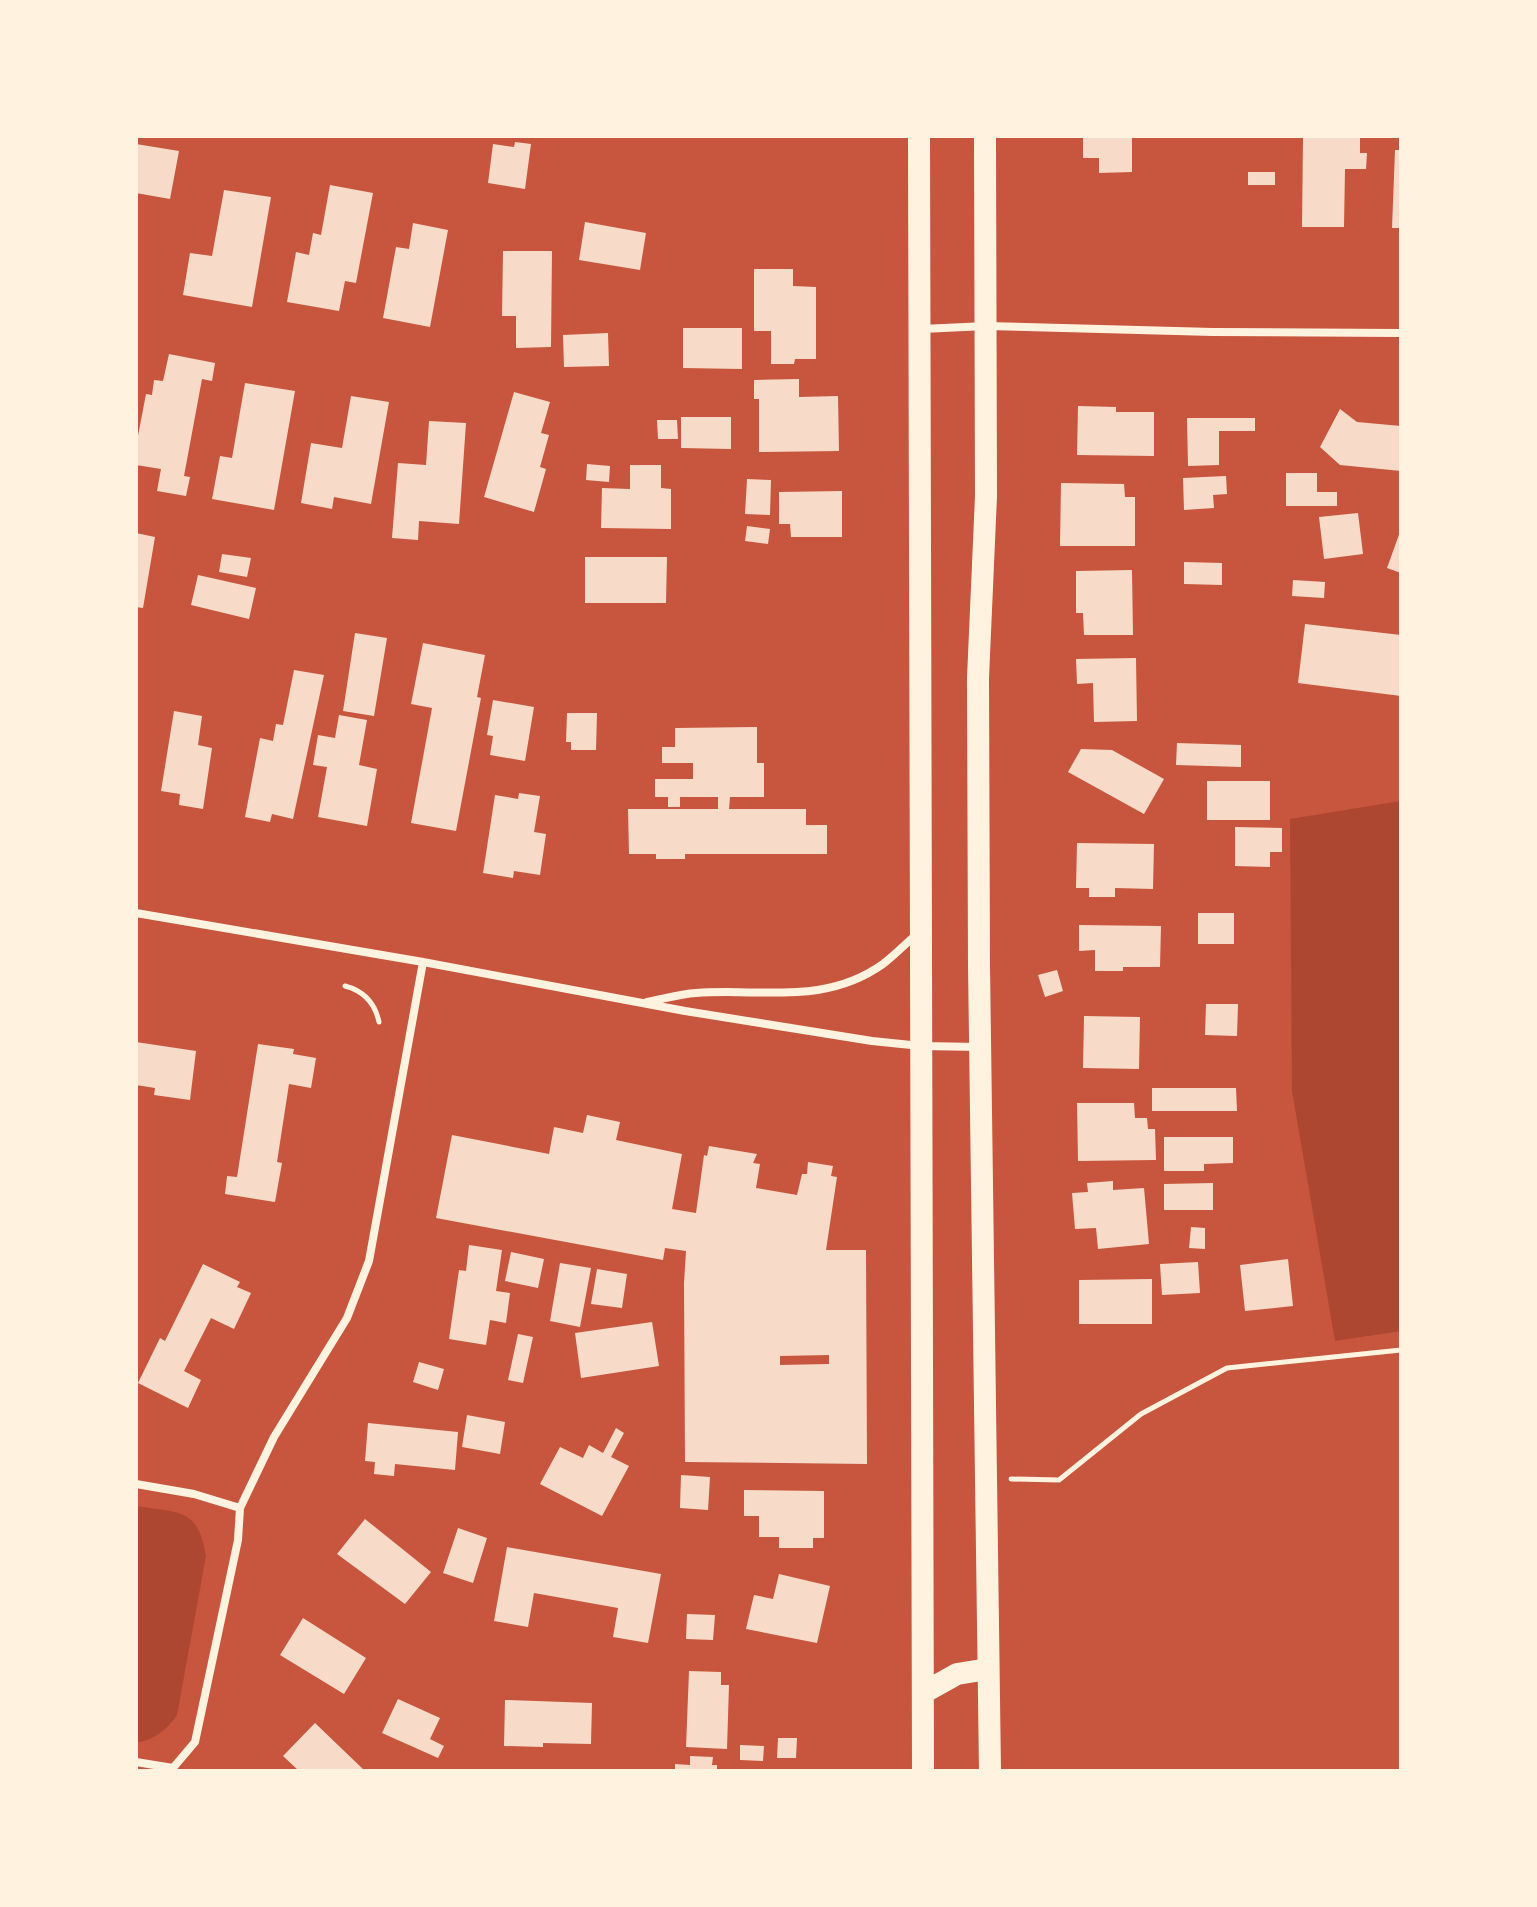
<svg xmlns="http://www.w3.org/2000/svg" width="1537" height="1907" font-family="'Fira Sans Condensed',sans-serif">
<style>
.green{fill:#ae4732}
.building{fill:#f7dbc8;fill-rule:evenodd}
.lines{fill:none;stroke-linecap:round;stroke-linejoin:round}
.path{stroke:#fff3e0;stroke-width:5}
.minor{stroke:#fff3e0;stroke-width:8}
.trunk{stroke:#fff3e0;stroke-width:22}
</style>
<rect width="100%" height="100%" fill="#c8553d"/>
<!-- green -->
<path class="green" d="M1401 801V1331L1335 1341 1292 1091 1290 819Z
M136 1506C179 1513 198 1507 206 1556L177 1715C166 1731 155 1739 136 1743Z"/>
<!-- building -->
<path class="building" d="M1083 136H1132V172L1099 173V158H1083Z
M1303 136H1360V153H1367L1366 169H1345L1344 227H1302Z
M515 142 531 144 525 189 488 183 493 144 514 147Z
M136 144 179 151 170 199 136 193Z
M1395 150H1401V228H1392Z
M1248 172H1275V185H1248Z
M330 185 373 193 356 283 345 281 339 311 287 302 296 252 309 255 313 233 321 235Z
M224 190 271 197 252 307 183 295 190 253 212 256Z
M585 222 646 233 640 270 579 260Z
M413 223 448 230 430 327 383 318 396 247 409 249Z
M503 251H552L551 347 516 348V316H502Z
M754 269H793V286L816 287V359H795L794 364H771V331H754Z
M683 328H742V369L683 368Z
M608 333 609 366 564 367 563 335Z
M169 354 215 363 212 381 202 379 184 476 190 477 186 496 157 491 161 469 136 465V446L146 394 152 395 154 380 163 381Z
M799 379V397L838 396 839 451 759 452V399H754V380Z
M245 383 295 391 274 510 212 499 220 456 232 458Z
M514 392 550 402 541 433 549 435 540 467 546 469 534 512 484 497Z
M351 396 389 402 371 504 334 497 332 509 301 503 311 443 342 448Z
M1078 406 1116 407V412H1154V456L1077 455Z
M1340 409 1357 422 1401 426V471L1340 465 1320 447Z
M681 417H731V449L681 448Z
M1187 418H1255V431H1219V465L1188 466Z
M657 420H677L678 439H658Z
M429 421 466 423 459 524 419 521 418 540 392 538 398 463 426 465Z
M587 464 610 466 609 482 586 480Z
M630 465H661V488L671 489V529L601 528 602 488 630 489Z
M1286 473H1317V492H1337V506H1286Z
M1226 476 1227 494 1213 495 1214 508 1184 510 1183 478Z
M747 479 771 480 770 515 745 514Z
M1061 483 1124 484 1125 497H1135V546H1060Z
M842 491V537H791L790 524H779V492Z
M1358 513 1363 554 1324 559 1319 517Z
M747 526 770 529 768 544 745 541Z
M1401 529V573L1387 568Z
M136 533 155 537 143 608 136 607Z
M222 554 251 558 247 577 219 572Z
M585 557H667L666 603H585Z
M1184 562 1222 563V585L1184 584Z
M1132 570 1133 635H1084L1083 613H1076V571Z
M198 575 256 588 249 619 191 605Z
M1293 580 1325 582 1324 598 1292 596Z
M1305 624 1401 635V696L1298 683Z
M355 633 387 638 374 716 343 711Z
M423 643 485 655 477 697 481 698 456 831 411 823 432 708 411 704Z
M1136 658 1137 721 1094 722 1093 683 1077 684 1076 659Z
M294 670 324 675 293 819 272 814 270 822 245 817 260 738 273 741 276 724 283 725Z
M493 700 534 707 525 761 490 755 493 736 487 735Z
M174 711 202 716 198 745 212 748 203 809 179 805 180 794 161 791Z
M567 713H597L596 750H571V742H566Z
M339 715 367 720 359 765 377 769 367 826 318 817 327 767 313 765 318 735 335 738Z
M757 727V763H764V797H730L729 809H806V825H827V854H685V859H656V854H629L628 809H718V797H680V807H668V797H655V779H693V763H662V747H675V728Z
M1177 743 1241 745V767L1176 765Z
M1081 749 1112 750 1164 779 1144 814 1068 772Z
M1207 781H1270V820H1207Z
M519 793 540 796 534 832 546 834 540 875 514 871 513 878 483 873 495 795 518 799Z
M1235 827 1282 828V852H1270V867L1235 866Z
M1077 843 1154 844 1153 889 1115 888V897H1089V888H1076Z
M1198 913H1234V944H1198Z
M1079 925 1161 926 1160 967H1123V971H1095V950L1079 951Z
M1057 970 1063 991 1045 997 1038 975Z
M1206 1004H1238L1237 1036 1205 1035Z
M1084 1016 1140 1017 1139 1069 1083 1068Z
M136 1042 196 1051 190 1100 154 1095 155 1088 136 1085Z
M258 1044 294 1049 293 1054 316 1058 311 1088 289 1084 277 1162 282 1163 275 1202 225 1194 227 1176 237 1177Z
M1152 1088H1236L1237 1111H1152Z
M1077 1103H1134L1135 1118H1147L1148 1129H1155L1156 1160 1078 1161Z
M587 1115 620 1122 616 1140 682 1154 672 1209 696 1213 704 1155 707 1156 709 1146 757 1154 753 1163 760 1164 756 1188 797 1195 802 1174H807L808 1162 833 1166 831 1176 837 1177 826 1250H866L867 1464 685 1462 684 1283 686 1251 665 1248 663 1260 436 1218 452 1135 549 1154 554 1127 583 1133ZM829 1355V1364L780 1365V1356Z
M1164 1137H1233V1163L1204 1164V1171H1164Z
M1113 1181V1190L1144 1188 1149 1244 1098 1249 1096 1228 1075 1229 1072 1193 1088 1192 1087 1183Z
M1213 1183V1210H1164V1184Z
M1191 1227 1205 1228V1249L1189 1248Z
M469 1245 502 1250 496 1291 510 1293 506 1323 490 1320 486 1345 449 1339 459 1270 466 1271Z
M511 1252 544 1259 538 1288 505 1281Z
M1288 1259 1293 1306 1245 1311 1240 1265Z
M1198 1262 1200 1293 1162 1295 1160 1264Z
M560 1263 591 1268 580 1327 550 1321Z
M203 1264 240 1282 237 1287 251 1293 234 1329 211 1318 184 1371 201 1380 188 1408 138 1383 160 1338 165 1341Z
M597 1269 627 1274 622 1308 591 1304Z
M1152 1279V1324H1079V1280Z
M652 1322 659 1366 581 1378 575 1333Z
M518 1334 533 1337 523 1383 508 1380Z
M419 1362 444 1369 438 1390 413 1382Z
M467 1415 505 1422 500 1454 462 1447Z
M368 1423 458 1432 455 1470 395 1464 394 1476 374 1474 375 1462 365 1461Z
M616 1428 624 1433 611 1457 629 1466 602 1516 540 1484 560 1447 583 1458 589 1445 603 1453Z
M681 1475 710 1477 708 1510 680 1508Z
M744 1490 824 1491V1538H813V1548H779V1537H759V1516H744Z
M365 1519 431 1572 405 1604 337 1554Z
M458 1528 487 1538 473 1583 443 1573Z
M507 1547 661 1574 648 1643 613 1637 618 1608 534 1593 528 1627 494 1621Z
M779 1574 830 1586 817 1643 746 1629 754 1595 773 1599Z
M687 1614 715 1615 713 1640 686 1639Z
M303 1618 366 1658 344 1694 280 1655Z
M689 1671 721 1672V1685H729L727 1749 686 1747Z
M398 1699 440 1718 430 1739 444 1746 438 1758 382 1733Z
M505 1700 592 1703 591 1744 543 1743V1747L504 1746Z
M315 1723 365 1771H299L283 1756Z
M778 1738H797L796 1758H777Z
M740 1745 764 1746 763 1761 740 1760Z
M690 1756 713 1757 712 1765H717V1771H675V1764L690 1765Z"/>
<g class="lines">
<!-- path -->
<path class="path" d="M345 986C364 991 375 1003 379 1022
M1011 1479 1059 1480 1141 1414 1227 1368 1401 1350"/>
<!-- minor -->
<path class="minor" d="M922 329 986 326 1213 332 1401 333
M136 913 423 962 685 1011 872 1041 921 1046 980 1047
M647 1002C663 999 680 994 696 993 761 988 824 1006 883 964 895 955 905 944 916 935
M136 1484 194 1494 240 1508
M136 1762 173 1768 195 1742 238 1540 240 1508 274 1437 347 1318 369 1261 423 962"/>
<!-- trunk -->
<path class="trunk" d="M919 136 923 1771
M985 136 986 496 978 678 979 965 990 1771
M923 1693 957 1674 988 1669"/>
</g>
<!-- border -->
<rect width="1537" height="1907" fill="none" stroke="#fff3e0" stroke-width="276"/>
</svg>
